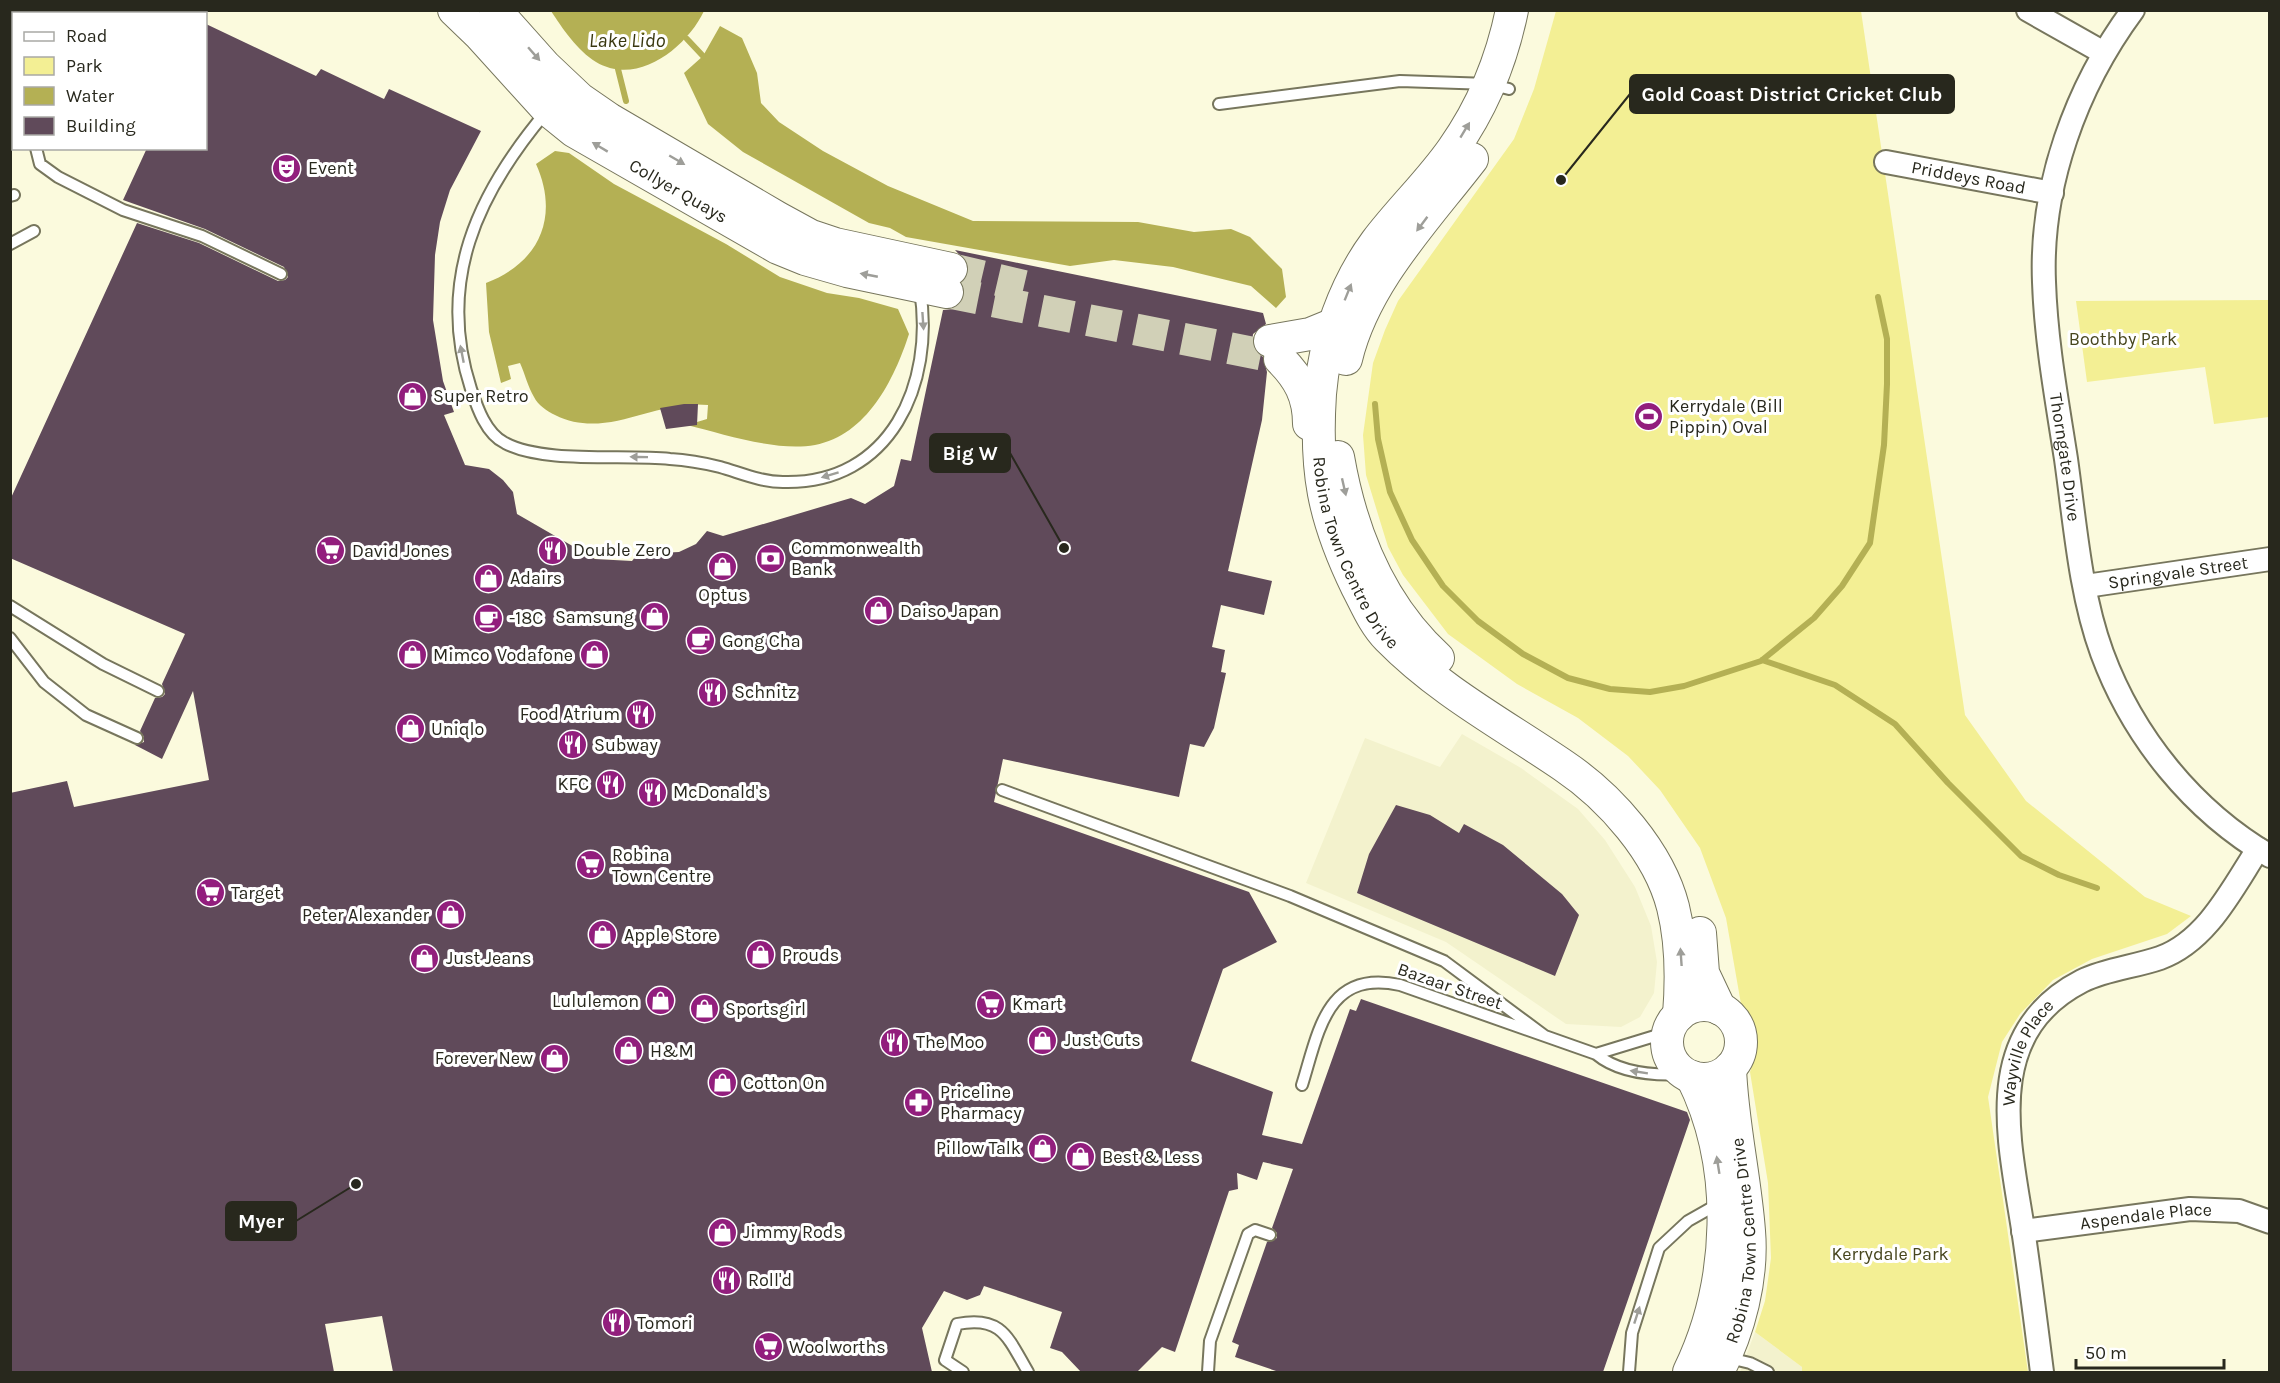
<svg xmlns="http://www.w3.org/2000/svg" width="2280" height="1383" font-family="Karla,sans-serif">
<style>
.built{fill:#f3f2cd}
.green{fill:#f3ef94}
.water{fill:#b4b054}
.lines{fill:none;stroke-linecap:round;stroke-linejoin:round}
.stream{stroke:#b4b054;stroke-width:6}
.building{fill:#604a5a}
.secondary-tunnel{stroke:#d1d0b7;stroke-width:32;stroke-dasharray:32 16;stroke-linecap:butt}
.lane-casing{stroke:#77765d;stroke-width:14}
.street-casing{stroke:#77765d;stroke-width:26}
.secondary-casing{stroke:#77765d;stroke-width:34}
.lane{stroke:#fff;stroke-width:10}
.street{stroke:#fff;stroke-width:22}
.secondary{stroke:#fff;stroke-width:32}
.oneway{fill:#9e9e99}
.labels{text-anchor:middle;stroke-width:6;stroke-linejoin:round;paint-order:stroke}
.poi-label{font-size:18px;fill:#28281d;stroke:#fff;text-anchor:start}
.street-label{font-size:18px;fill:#28281d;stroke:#fff}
.park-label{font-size:18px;fill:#47461e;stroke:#fff}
.water-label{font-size:20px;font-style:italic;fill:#39370f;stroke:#fff}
.leader{fill:none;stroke:#28281d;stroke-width:2}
.callout-dot{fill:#28281d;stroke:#fff;stroke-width:2}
.callout{fill:#28281d;stroke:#28281d;stroke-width:2}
.callout-label{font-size:20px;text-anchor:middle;font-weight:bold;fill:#fff}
</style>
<rect width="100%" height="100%" fill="#fbfadd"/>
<!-- built -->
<path class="built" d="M1462 734 1521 768 1578 809 1605 840 1635 887 1651 926 1657 962 1654 993 1640 1017 1621 1027 1566 1024 1446 942 1306 883 1365 738 1440 767Z
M1755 1332 1802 1367V1372H1740Z"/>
<!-- green -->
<path class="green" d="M1556 11H1861L1965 715 2026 801 2145 897 2191 916 2167 934 2092 959 2053 980 2020 1014 2002 1042 1988 1097 2028 1372H1802V1367L1755 1332 1765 1301 1771 1258 1768 1183 1750 1072 1757 1050 1751 1019 1741 1004 1726 918 1700 848 1660 790 1628 756 1578 718 1517 684 1448 634 1403 575 1388 547 1366 475 1363 435 1373 363 1385 330 1398 301 1514 139 1534 89Z
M2269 300V417L2214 424 2205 367 2087 382 2076 301Z"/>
<!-- water -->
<path class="water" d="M551 11H704C687 47 638 87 596 62 578 51 562 28 551 11Z
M720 26 742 38 757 73 761 103 779 122 823 151 888 186 973 221 1138 222 1194 232 1231 229 1250 237 1282 269 1286 297 1276 308 1251 286 1173 267 1114 260 1070 266 906 237 890 228 869 223 743 152 708 124 684 73 703 56Z
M555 151 569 153 614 184 726 244 780 277 827 293 859 298 898 309 909 334C894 380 867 435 815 445 776 452 724 434 687 425L707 419 708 405C654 399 607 441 555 415 547 411 538 405 534 397 528 387 525 374 520 363L508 366 511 379 501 383 489 332 486 283C539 263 560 217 536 164Z"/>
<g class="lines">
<!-- stream -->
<path class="stream" d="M687 39 703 56
M618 69 626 101
M1375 404 1378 439 1390 492 1412 540 1443 586 1478 621 1523 654 1568 678 1610 689 1650 692 1684 686 1761 661 1814 618 1842 586 1870 543 1884 445 1887 384V339L1878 297
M1762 660 1835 685 1895 724 1948 783 2021 856 2059 875 2097 888"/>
</g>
<!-- building -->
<path class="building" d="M206 24 316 76 321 69 384 99 389 89 481 131 450 190 440 222 435 255 433 320 443 381 454 412 444 415 465 465 489 469 503 480 513 492 517 514 595 559 632 561 645 545 659 553 679 552 696 544 707 531 723 536 851 498 865 504 894 486 901 459 911 461 943 310 953 309 961 304 964 296 962 283 968 273V264L955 250 1263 313 1266 324 1253 334 1252 344 1256 352 1263 357 1267 372 1262 420 1228 571 1272 581 1264 615 1221 605 1212 647 1225 650 1221 672 1226 673 1214 728 1204 747 1190 744 1179 797 1003 759 994 802 1249 892 1277 942 1223 969 1191 1061 1273 1092 1262 1135 1302 1144 1350 1009 1356 1011 1361 999 1687 1112 1690 1120 1603 1372H1279L1235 1357 1239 1345 1232 1342 1267 1242 1277 1238V1233L1272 1228 1293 1169 1263 1162 1257 1180 1237 1173 1238 1189 1229 1191 1175 1352 1162 1347 1137 1372H1081L1062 1352 1050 1348 1062 1312 984 1286 980 1295 967 1300 944 1291 922 1328 932 1372H393L382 1316 325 1324 334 1372H10V793L67 781 74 807 209 780 193 691 162 759 135 745 144 742V737L140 731 155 698 162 697 165 694 162 684 185 634 10 558V500L137 223 199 243 278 281 285 280 288 277 284 267 205 229 123 200 147 148H206Z
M684 404H698L697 425 666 429 660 408Z
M1396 805 1430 815 1459 833 1464 824 1503 845 1562 894 1579 915 1555 976 1357 893 1369 854Z"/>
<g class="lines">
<!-- secondary-tunnel -->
<path class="secondary-tunnel" d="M951 269 1024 286
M947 292 1269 356"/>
<defs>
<path id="lane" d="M1219 104 1400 81 1489 84 1509 89
M546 112C477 194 436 282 471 389 477 407 486 434 505 443 544 464 625 454 670 459 687 460 704 463 720 467 741 473 761 482 783 482 891 485 935 383 920 290
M36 148 40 164 58 177 123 210 202 236 281 274
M10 196 14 195
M10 244 34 231
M10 606 103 664 158 691
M10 638 44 682 86 715 137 738
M1002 790 1290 896 1444 961 1545 1036
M1596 1054 1668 1032
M1302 1085C1319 1030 1327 969 1400 985L1596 1054C1620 1074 1655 1076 1686 1074
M1729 1358 1750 1363 1768 1372
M963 1372 945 1360 957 1324C1002 1315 1008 1338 1028 1372
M1208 1372 1210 1341 1248 1234 1255 1230 1270 1235
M1629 1372 1632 1333 1659 1248 1688 1221 1718 1204"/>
<g id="street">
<path d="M2028 10 2104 53"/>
<path id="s1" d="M2133 10C2076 87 2040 186 2044 282 2046 342 2057 401 2066 459 2075 523 2080 593 2102 653 2133 737 2193 811 2270 856"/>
<path id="s2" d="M1886 162 2052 193"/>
<path id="s3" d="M2086 586 2270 559"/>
<path id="s4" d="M2023 1231 2190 1209 2239 1211 2270 1222"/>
<path id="s5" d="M2042 1372C2036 1325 2030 1276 2023 1229 2009 1139 1981 1033 2082 981 2106 969 2134 967 2160 958 2207 941 2232 889 2258 849"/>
</g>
<g id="secondary">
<path id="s6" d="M454 10 480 35 548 110 574 131 778 248 805 259 847 271 947 292"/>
<path d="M495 10 545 66 580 99 609 119 778 218 811 236 835 244 951 269"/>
<path id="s7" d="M1512 10C1502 59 1482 108 1453 149 1430 182 1400 210 1376 242 1345 284 1324 342 1320 394 1315 471 1323 517 1357 587 1366 604 1374 624 1388 638 1440 691 1504 725 1564 766 1610 797 1659 852 1673 907 1682 943 1682 978 1679 1015"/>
<path d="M1270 341 1310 334 1337 323"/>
<path d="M1280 359C1299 378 1309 396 1309 424"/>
<path d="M1346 359C1364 283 1425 220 1472 159"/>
<path d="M1338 457C1351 532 1380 605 1438 658"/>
<path d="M1700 933 1703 973 1720 1009"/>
<circle cx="1704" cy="1042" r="37"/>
<path d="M1689 1372C1732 1283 1737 1167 1692 1077"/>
<path id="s8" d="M1718 1372C1739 1330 1753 1279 1749 1231 1745 1177 1732 1123 1730 1068"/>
</g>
</defs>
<!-- lane casing -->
<use href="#lane" class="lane-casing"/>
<!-- street casing -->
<use href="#street" class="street-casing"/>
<!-- secondary casing -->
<use href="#secondary" class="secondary-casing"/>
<!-- lane -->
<use href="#lane" class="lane"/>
<!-- street -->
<use href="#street" class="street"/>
<!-- secondary -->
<use href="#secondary" class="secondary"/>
</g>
<!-- one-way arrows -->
<defs><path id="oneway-solid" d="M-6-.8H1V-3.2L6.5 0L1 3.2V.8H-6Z" transform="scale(1.5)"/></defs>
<g class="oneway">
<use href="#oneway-solid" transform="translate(534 54) rotate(49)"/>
<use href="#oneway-solid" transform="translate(1465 130) rotate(-59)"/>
<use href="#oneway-solid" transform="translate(600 147) rotate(-149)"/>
<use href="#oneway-solid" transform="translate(677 160) rotate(30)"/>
<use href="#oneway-solid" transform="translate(1422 224) rotate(127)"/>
<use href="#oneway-solid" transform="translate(869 275) rotate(-169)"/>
<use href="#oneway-solid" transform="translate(1348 292) rotate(-68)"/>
<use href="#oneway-solid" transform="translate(923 321) rotate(86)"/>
<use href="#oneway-solid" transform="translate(462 354) rotate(-101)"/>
<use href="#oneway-solid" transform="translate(639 457) rotate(-179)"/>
<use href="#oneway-solid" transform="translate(830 475) rotate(163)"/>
<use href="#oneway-solid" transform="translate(1344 487) rotate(77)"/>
<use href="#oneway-solid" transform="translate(1681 957) rotate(-94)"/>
<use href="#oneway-solid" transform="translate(1639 1072) rotate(-171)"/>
<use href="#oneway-solid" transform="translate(1718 1165) rotate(-99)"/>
<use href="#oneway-solid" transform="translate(1637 1315) rotate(-72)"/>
</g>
<!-- icons -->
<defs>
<symbol id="theatre-disc" viewBox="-11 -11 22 22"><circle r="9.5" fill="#921e7d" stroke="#fff"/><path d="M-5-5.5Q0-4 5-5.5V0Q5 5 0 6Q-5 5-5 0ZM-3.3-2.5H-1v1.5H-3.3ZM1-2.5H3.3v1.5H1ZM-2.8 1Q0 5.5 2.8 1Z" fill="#fff"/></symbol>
<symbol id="shop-disc" viewBox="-11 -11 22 22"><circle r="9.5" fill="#921e7d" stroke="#fff"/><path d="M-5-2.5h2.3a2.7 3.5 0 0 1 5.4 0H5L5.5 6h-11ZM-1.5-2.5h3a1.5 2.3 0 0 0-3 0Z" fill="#fff"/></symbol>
<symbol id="stadium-disc" viewBox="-11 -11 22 22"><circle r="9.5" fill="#921e7d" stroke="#fff"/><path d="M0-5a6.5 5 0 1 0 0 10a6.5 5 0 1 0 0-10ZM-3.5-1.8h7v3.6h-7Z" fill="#fff"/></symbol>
<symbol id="restaurant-disc" viewBox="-11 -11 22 22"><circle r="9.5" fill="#921e7d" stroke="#fff"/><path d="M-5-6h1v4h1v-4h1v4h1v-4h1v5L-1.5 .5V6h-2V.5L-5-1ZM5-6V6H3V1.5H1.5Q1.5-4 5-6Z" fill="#fff"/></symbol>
<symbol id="supermarket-disc" viewBox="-11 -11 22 22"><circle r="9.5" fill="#921e7d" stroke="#fff"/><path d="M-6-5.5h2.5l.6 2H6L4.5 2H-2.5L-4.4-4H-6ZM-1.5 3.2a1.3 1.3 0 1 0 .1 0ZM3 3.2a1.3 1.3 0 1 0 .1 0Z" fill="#fff"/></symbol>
<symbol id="bank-disc" viewBox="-11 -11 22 22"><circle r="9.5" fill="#921e7d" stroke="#fff"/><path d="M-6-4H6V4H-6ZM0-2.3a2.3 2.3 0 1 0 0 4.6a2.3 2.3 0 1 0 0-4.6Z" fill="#fff"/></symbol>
<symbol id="cafe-disc" viewBox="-11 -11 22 22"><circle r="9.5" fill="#921e7d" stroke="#fff"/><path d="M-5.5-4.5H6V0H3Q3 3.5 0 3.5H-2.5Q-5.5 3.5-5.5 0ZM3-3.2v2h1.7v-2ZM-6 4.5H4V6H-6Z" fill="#fff"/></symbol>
<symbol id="pharmacy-disc" viewBox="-11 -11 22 22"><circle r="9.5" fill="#921e7d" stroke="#fff"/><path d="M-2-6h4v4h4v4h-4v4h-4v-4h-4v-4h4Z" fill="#fff"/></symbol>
</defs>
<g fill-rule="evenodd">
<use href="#theatre-disc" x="270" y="152" width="33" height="33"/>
<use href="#shop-disc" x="396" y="380" width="33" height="33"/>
<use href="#stadium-disc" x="1632" y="400" width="33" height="33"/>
<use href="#restaurant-disc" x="536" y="534" width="33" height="33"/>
<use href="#supermarket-disc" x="314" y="534" width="33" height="33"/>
<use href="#bank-disc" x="754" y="542" width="33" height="33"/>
<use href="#shop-disc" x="706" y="550" width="33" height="33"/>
<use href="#shop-disc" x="472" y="562" width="33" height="33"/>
<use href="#shop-disc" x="862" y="594" width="33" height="33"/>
<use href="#shop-disc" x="638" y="600" width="33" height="33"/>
<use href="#cafe-disc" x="472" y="602" width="33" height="33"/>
<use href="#cafe-disc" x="684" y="624" width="33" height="33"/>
<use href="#shop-disc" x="396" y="638" width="33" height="33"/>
<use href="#shop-disc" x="578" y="638" width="33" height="33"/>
<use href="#restaurant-disc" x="696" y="676" width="33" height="33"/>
<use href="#restaurant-disc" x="624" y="698" width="33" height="33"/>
<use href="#shop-disc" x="394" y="712" width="33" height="33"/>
<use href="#restaurant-disc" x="556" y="728" width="33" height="33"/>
<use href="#restaurant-disc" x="594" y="768" width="33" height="33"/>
<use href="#restaurant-disc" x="636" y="776" width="33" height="33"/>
<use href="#supermarket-disc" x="574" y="848" width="33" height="33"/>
<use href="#supermarket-disc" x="194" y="876" width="33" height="33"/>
<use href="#shop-disc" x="434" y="898" width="33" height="33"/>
<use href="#shop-disc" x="586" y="918" width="33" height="33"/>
<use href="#shop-disc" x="744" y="938" width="33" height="33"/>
<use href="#shop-disc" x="408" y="942" width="33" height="33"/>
<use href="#shop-disc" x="644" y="984" width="33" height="33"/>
<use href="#supermarket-disc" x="974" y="988" width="33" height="33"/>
<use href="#shop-disc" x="688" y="992" width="33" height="33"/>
<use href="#shop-disc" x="1026" y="1024" width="33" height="33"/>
<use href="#restaurant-disc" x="878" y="1026" width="33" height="33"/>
<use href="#shop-disc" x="612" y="1034" width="33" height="33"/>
<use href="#shop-disc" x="538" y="1042" width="33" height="33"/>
<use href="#shop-disc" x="706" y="1066" width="33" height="33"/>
<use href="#pharmacy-disc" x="902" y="1086" width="33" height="33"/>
<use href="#shop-disc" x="1026" y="1132" width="33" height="33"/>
<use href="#shop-disc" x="1064" y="1140" width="33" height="33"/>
<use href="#shop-disc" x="706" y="1216" width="33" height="33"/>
<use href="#restaurant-disc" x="710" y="1264" width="33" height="33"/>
<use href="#restaurant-disc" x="600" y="1306" width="33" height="33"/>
<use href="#supermarket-disc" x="752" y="1330" width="33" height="33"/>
</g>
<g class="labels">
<!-- poi labels -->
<g class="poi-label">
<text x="308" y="174">Event</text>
<text x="433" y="402">Super Retro</text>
<text x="1669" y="412">Kerrydale (Bill<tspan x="1669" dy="21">Pippin) Oval</tspan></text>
<text x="791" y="554">Commonwealth<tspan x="791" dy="21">Bank</tspan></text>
<text x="573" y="556">Double Zero</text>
<text x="352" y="557">David Jones</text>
<text x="510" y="584">Adairs</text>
<text x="723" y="601" text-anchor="middle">Optus</text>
<text x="900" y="617">Daiso Japan</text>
<text x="634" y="623" text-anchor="end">Samsung</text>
<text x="509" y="624">-18C</text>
<text x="722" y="647">Gong Cha</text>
<text x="433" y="661">Mimco</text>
<text x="573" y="661" text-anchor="end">Vodafone</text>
<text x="734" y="698">Schnitz</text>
<text x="620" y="720" text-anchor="end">Food Atrium</text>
<text x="431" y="735">Uniqlo</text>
<text x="594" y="751">Subway</text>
<text x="589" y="790" text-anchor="end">KFC</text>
<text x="673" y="798">McDonald's</text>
<text x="612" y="861">Robina<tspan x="612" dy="21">Town Centre</tspan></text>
<text x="231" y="899">Target</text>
<text x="429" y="921" text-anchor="end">Peter Alexander</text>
<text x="624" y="941">Apple Store</text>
<text x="782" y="961">Prouds</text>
<text x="446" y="964">Just Jeans</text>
<text x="639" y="1007" text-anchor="end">Lululemon</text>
<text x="1012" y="1010">Kmart</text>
<text x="725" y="1015">Sportsgirl</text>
<text x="1064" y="1046">Just Cuts</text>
<text x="916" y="1048">The Moo</text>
<text x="650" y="1057">H&amp;M</text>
<text x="533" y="1064" text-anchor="end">Forever New</text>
<text x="743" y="1089">Cotton On</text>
<text x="940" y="1098">Priceline<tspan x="940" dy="21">Pharmacy</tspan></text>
<text x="1021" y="1154" text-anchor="end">Pillow Talk</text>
<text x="1102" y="1163">Best &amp; Less</text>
<text x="743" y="1238">Jimmy Rods</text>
<text x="748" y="1286">Roll'd</text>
<text x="637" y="1329">Tomori</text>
<text x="789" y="1353">Woolworths</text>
</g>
<!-- street labels -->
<g class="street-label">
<text dy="6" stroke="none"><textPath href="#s2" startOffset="84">Priddeys Road</textPath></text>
<text dy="6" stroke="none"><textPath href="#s6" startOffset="291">Collyer Quays</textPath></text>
<text dy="6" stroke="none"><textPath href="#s1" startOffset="468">Thorngate Drive</textPath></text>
<text dy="6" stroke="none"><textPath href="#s7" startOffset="603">Robina Town Centre Drive</textPath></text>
<text dy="6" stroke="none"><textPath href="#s3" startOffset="93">Springvale Street</textPath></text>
<text transform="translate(1450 986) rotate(19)" y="6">Bazaar Street</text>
<text dy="6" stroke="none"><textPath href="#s5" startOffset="326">Wayville Place</textPath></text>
<text dy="6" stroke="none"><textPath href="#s4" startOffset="124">Aspendale Place</textPath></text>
<text dy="6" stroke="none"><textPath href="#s8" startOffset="136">Robina Town Centre Drive</textPath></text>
</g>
<!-- park labels -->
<g class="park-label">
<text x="2123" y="345">Boothby Park</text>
<text x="1890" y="1260">Kerrydale Park</text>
</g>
<!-- water labels -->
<g class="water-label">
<text x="627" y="47">Lake Lido</text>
</g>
</g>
<!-- callouts -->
<path class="leader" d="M1561 180L1630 94M1064 548L1010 453M356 1184L296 1221"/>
<g class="callout-dot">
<circle cx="1561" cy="180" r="6"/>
<circle cx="1064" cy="548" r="6"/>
<circle cx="356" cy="1184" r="6"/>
</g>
<g class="callout">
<rect x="1630" y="75" width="324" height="38" rx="6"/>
<rect x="930" y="434" width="80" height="38" rx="6"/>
<rect x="226" y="1202" width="70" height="38" rx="6"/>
</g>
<g class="callout-label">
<text x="1792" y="101">Gold Coast District Cricket Club</text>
<text x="970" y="460">Big W</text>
<text x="261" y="1228">Myer</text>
</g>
<!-- border -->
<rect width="2280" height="1383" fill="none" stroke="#28281d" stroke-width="24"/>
<!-- legend -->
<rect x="12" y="12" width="195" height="138" fill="#ffffff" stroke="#a9a9a5" stroke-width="1.5"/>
<rect x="24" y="32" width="30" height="9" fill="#ffffff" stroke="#a9a9a5" stroke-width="1.5"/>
<text x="66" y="42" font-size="18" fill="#28281d">Road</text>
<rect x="24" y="57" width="30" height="18" fill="#f3ef94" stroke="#a9a9a5" stroke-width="1.5"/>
<text x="66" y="72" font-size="18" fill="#28281d">Park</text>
<rect x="24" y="87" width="30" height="18" fill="#b4b054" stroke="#a9a9a5" stroke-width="1.5"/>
<text x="66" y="102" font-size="18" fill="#28281d">Water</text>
<rect x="24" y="117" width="30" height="18" fill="#604a5a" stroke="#a9a9a5" stroke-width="1.5"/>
<text x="66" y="132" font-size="18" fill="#28281d">Building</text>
<!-- scale -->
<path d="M2076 1359v9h148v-9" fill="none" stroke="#28281d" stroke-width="3"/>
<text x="2085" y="1359" font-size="18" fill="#28281d" stroke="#ffffff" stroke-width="4.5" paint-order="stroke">50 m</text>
</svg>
